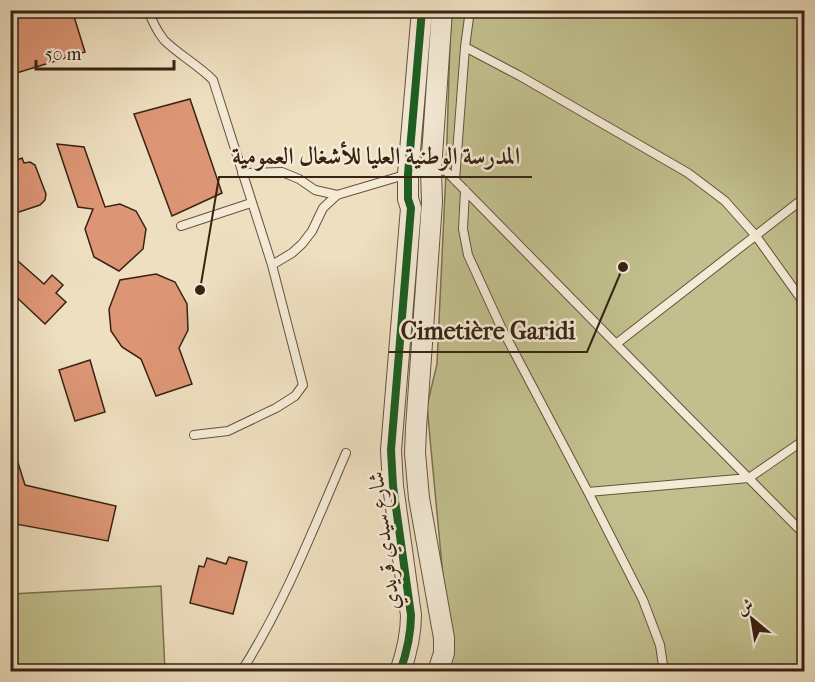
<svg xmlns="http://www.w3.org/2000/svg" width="815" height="682" font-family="'IM FELL French Canon',Amiri,serif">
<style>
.green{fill:#c1bf8d;stroke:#7c7150;stroke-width:1.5}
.building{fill:#dd9675;stroke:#382313;stroke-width:1.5}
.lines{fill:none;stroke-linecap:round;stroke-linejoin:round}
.service-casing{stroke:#66523e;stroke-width:10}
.tertiary-casing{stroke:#66523e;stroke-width:22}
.service{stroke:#f4ead6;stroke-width:8}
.tertiary{stroke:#f4ead6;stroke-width:20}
.cycleway-casing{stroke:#f4ead6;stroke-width:11}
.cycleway{stroke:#1b5e20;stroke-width:8}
.labels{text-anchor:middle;stroke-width:5;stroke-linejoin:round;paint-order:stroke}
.street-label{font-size:22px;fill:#382313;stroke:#f4ead6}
.leader{fill:none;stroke:#382313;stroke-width:2}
.callout-dot{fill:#382313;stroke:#f4ead6;stroke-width:2}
.callout-label{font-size:24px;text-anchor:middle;font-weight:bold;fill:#382313;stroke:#f4ead6;stroke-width:5;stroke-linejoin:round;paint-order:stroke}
</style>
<rect width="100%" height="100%" fill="#eedfc0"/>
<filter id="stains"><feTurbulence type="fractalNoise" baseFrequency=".00333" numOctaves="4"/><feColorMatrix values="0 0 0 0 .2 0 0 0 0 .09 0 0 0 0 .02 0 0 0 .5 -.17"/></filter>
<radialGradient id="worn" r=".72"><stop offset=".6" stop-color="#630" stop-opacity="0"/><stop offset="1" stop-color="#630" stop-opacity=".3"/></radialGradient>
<!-- green -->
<path class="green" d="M451 11H804V671H449V641L427 406 437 364 446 171Z
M161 586 165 671H11V594Z"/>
<!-- building -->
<path class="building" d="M33 10H72L85 52 10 75V17Z
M190 99 222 193 172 216 134 114Z
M57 144 84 147 105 207 120 204 136 211 146 229 143 249 119 271 94 257 85 229 93 209 78 207Z
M22 158 24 163 30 162 35 165 46 194 45 200 40 205 10 215V163Z
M10 254 44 284 52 275 63 285 56 293 66 302 45 324 10 291Z
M156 274 175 282 187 304 188 330 179 348 192 384 156 396 141 359 122 347 111 331 109 309 120 280Z
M90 360 105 412 75 421 59 370Z
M10 450H14L25 485 116 506 108 541 10 523Z
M229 557 247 562 233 614 190 603 199 566 204 567 207 558 226 564Z"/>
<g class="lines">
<defs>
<path id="service" d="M148 10C152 21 157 31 164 40 178 54 198 65 213 80L272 265 303 385 295 396 276 408 228 431 194 435
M790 10 804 15
M465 47 520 76 688 173 725 201 756 236 804 303
M242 173 282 172 299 179 315 190 337 195
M455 180 465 47 470 10
M465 190 463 229 468 255 501 327 588 492 643 600 660 645 664 672
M181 226 251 203
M272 265 292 253 302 244 312 231 323 208 337 195 408 174 431 170 446 171 684 413 804 534
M616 344 804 198
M588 492 749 478 804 440
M241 672C285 603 314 527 346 453"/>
<path id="tertiary" d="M400 672C407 652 411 635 411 615L393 486 391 450 411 208 408 199V174L422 10
M438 672 444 653V638L419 498 415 453 416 428 432 202 431 170 442 10"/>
</defs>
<!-- service casing -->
<use href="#service" class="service-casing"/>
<!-- tertiary casing -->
<use href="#tertiary" class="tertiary-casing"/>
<!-- service -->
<use href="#service" class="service"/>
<!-- tertiary -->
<use href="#tertiary" class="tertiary"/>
<defs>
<path id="cycleway" d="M400 672C407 652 411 635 411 615L393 486 391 450 411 208 408 199V174L422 10"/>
</defs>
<!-- cycleway casing -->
<use href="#cycleway" class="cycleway-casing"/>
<!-- cycleway -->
<use href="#cycleway" class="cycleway"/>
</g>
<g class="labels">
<!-- street labels -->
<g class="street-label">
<text transform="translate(383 541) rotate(-97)" y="8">شارع سيدي قريدي</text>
</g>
</g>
<!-- callouts -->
<path class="leader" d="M200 290L219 177H532M623 267L587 352H389"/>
<g class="callout-dot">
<circle cx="200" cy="290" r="6"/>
<circle cx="623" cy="267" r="6"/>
</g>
<g class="callout-label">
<text x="376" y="164">المدرسة الوطنية العليا للأشغال العمومية</text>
<text x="488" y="339">Cimetière Garidi</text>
</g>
<!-- margin -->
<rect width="815" height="682" fill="none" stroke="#eedfc0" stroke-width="36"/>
<rect x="12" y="12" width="791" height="658" fill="none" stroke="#382313" stroke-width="3"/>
<rect x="18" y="18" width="779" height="646" fill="none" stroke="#382313" stroke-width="1.5"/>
<!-- north arrow -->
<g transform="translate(752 619) rotate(330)" stroke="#f4ead6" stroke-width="4.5" paint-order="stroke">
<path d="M0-4.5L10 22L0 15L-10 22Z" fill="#382313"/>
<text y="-9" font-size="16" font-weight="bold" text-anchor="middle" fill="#382313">ش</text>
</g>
<!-- scale -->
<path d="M36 60v9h138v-9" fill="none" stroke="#382313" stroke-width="3"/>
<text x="45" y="60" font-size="18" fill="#382313" stroke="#f4ead6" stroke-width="4.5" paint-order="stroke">50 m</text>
<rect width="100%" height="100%" filter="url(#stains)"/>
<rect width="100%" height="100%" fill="url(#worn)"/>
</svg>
